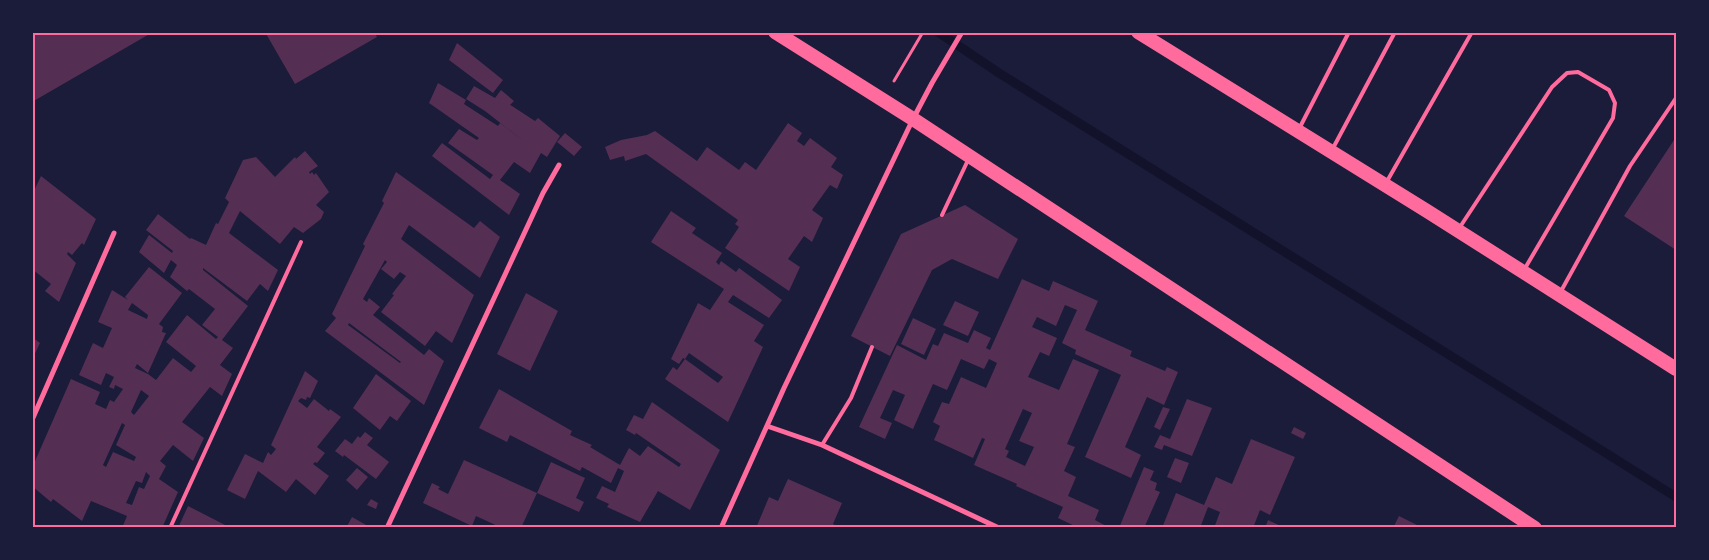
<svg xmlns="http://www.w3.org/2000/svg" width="1709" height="560" font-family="'Golos Text',sans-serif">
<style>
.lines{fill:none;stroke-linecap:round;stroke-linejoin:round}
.stream{stroke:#12122b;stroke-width:9}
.building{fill:#542f53;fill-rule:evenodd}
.path{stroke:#ff6b9d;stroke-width:3}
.service{stroke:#ff6b9d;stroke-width:4}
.minor{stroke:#ff6b9d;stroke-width:5}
.trunk{stroke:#ff6b9d;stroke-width:14}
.neatline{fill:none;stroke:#ff6b9d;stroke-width:2}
</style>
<rect width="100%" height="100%" fill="#1b1b3a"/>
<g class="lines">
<!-- stream -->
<path class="stream" d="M938 32 999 73 1676 497"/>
</g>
<!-- building -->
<path class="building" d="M32 32H153L32 102Z
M265 32H374L377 37 295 84Z
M457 43 503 80 493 93 449 60Z
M438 83 466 100 464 104 498 126 500 123 525 142 485 111 466 99 474 86 495 98 501 90 514 101 510 105 512 106 535 121 538 118 560 136 547 157 541 153 530 173 514 162 500 180 520 194 509 215 432 156 442 143 490 179 493 175 448 143 459 129 477 140 479 138 429 103Z
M788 123 802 133 797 141 804 146 810 138 837 158 831 167 843 175 837 189 830 185 812 210 823 218 812 242 804 236 788 259 800 267 789 291 725 248 739 227 735 224 738 220 646 154 625 161 624 156 610 160 605 147 621 140 647 135 655 131 697 161 707 147 739 170 745 162 756 170Z
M565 133 582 147 574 156 557 142Z
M1674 140 1676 142V250L1624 216Z
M305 151 318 166 309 172 310 174 312 172 314 175 316 173 329 192 316 205 324 212 321 219 303 233 294 227 280 244 240 211 229 233 278 270 268 291 260 284 247 301 203 268V270L248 306 222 340 233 348 220 365 232 374 222 396 210 387 182 422 204 438 193 461 173 445 160 461 166 466 159 479 178 492 162 528H122L127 516 91 501 82 521 53 499 51 502 32 486V468L71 379 100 392 95 404 106 409 110 400 114 402 123 389 115 385 114 389 109 387 114 377 106 373 101 385 79 375 93 343 103 348 112 328 98 322 112 290 128 300 125 297 149 267 182 293 159 324 163 327 162 332 166 333 148 373 137 364 135 368 148 374 156 380 173 358 191 372 196 366 166 342 187 315 216 339 218 337 202 325 215 309 189 289 187 291 170 277 177 265 171 260 164 273 139 252 149 235 172 253 173 251 146 230 158 214 190 239 191 238 206 245 216 223 218 224 229 202 225 198 243 160 256 157 275 177 295 157 296 159ZM132 303 148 315 147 319 128 310ZM141 390 149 396 134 415 131 412ZM122 423 125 425 116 445 136 457 134 461 113 452 106 467 103 465ZM146 472 150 476 144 489 139 487 132 505 126 503 136 481 142 483Z
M396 172 474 228 480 221 500 237 480 278 409 225 401 239 474 295 452 343 436 331 425 346 381 312 394 295 392 294 406 276 400 272 394 279 381 269 387 262 385 260 363 299 367 302 369 298 380 307 373 315 424 355 429 349 444 361 424 405 325 331 336 318 332 314 365 246 363 244 384 203 382 201ZM349 323 401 362 400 363 348 325Z
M41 176 96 219 84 245 82 243 72 255 68 252 67 254 76 263 59 302 45 291 51 284 32 269V195Z
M965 205 1018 239 998 279 952 259 932 270 890 356 851 336 901 234Z
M671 211 696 228 692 233 722 253 716 262 719 265 721 261 736 272 739 268 782 300 769 318 733 295 728 302 764 325 754 341 763 347 728 422 665 379 673 367 677 370 685 359 683 358 679 364 671 359 698 303 710 310 724 289 651 242ZM689 353 723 377 718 383 685 359Z
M1022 279 1049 291 1053 281 1098 301 1085 330 1132 351 1130 356 1165 371 1167 367 1178 372 1164 405 1147 397 1125 447 1141 455 1131 478 1085 457 1121 375 1075 354 1076 350 1062 343 1077 310 1065 305 1056 326 1037 317 1032 327 1057 338 1049 356 1040 352 1028 377 1059 390 1073 359 1099 370 1067 444 1075 447 1064 471 1076 477 1068 496 1099 510 1095 520 1110 528H1079L1058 518 1063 507 1016 486 1017 484 974 465 985 439 982 438 973 458 934 440 940 426 933 422 942 402 949 404 961 377 986 388 997 363 989 359 984 369 961 359 947 390 933 384 913 429 894 420 905 395 893 390 880 418 892 423 885 439 859 427 897 345 926 360 933 344 938 346 944 333 968 343 974 330 991 338 986 348 990 350ZM1023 409 1032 413 1019 441 1034 447 1025 466 1006 457 1009 451 1005 449Z
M526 293 558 311 530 371 497 354Z
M955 301 979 312 968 336 943 325Z
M913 318 936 329 924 355 901 344Z
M32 337 40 343 32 360Z
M305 371 318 381 310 398 307 397 306 400 301 398 298 401 307 408 314 399 329 411 330 409 341 417 317 447 325 453 317 463 315 462 313 464 329 476 315 495 296 479 286 492 258 471 245 499 227 490 245 454 263 463 268 452 271 455 276 449 271 445Z
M376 374 411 401 397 421 390 416 380 430 353 408Z
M499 389 572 431 570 435 592 445 590 447 620 465 629 448 640 456 648 446 679 467 681 464 636 433 635 435 626 430 634 415 643 419 652 402 720 450 690 510 658 491 640 522 607 507 609 504 596 498 602 486 615 492 624 471 618 468 611 483 582 467 580 471 510 435 507 442 479 428Z
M1187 399 1212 408 1192 456 1164 445 1162 450 1154 447 1160 435 1170 439Z
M1163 407 1170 409 1160 430 1154 427Z
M1294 427 1306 433 1303 439 1291 433Z
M365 432 373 438 367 445 389 462 376 479 344 455 343 457 335 451 345 439 352 444 358 436 360 438Z
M1251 439 1295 457 1270 515 1260 510 1253 528H1214L1220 512 1208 507 1200 528H1162L1176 493 1204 505 1216 477 1232 484Z
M1175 458 1189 463 1181 483 1167 477Z
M464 460 537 493 551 462 585 478 576 498 584 502 579 512 537 493 521 528H502L476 516 472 526 423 503 432 483 440 487 438 489 448 494Z
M1144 467 1154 471 1150 480 1157 483 1155 490 1160 492 1144 528H1119Z
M357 468 368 477 357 490 346 480Z
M788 479 842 503 833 524 841 528H756L769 497 778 501Z
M371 499 378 503 376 509 367 505Z
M188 506 231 528H178Z
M1399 516 1419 526 1418 528H1393Z
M352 517 368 526 367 528H346Z
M1268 520 1285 528H1265Z"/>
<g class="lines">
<!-- path -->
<path class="path" d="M894 81 923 32"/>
<!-- service -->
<path class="service" d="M1300 127 1349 32
M1332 150 1395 32
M1386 183 1472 32
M942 215 969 158
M1460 227 1552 87 1567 73 1578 72 1609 90 1615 103 1613 118 1524 270
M1560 293 1630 166 1676 98
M822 445 851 398 872 347
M170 528 301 242"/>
<!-- minor -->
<path class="minor" d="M32 420 114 233
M767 426 822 445 999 528
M387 528 543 193 559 165
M721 528 784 388 913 119 932 83 962 32"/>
<!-- trunk -->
<path class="trunk" d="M775 32 913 119 1535 528
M1138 32 1427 211 1676 369"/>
</g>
<!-- border -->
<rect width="1709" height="560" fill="none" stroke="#1b1b3a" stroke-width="68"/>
<rect x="34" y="34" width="1641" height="492" class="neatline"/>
</svg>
